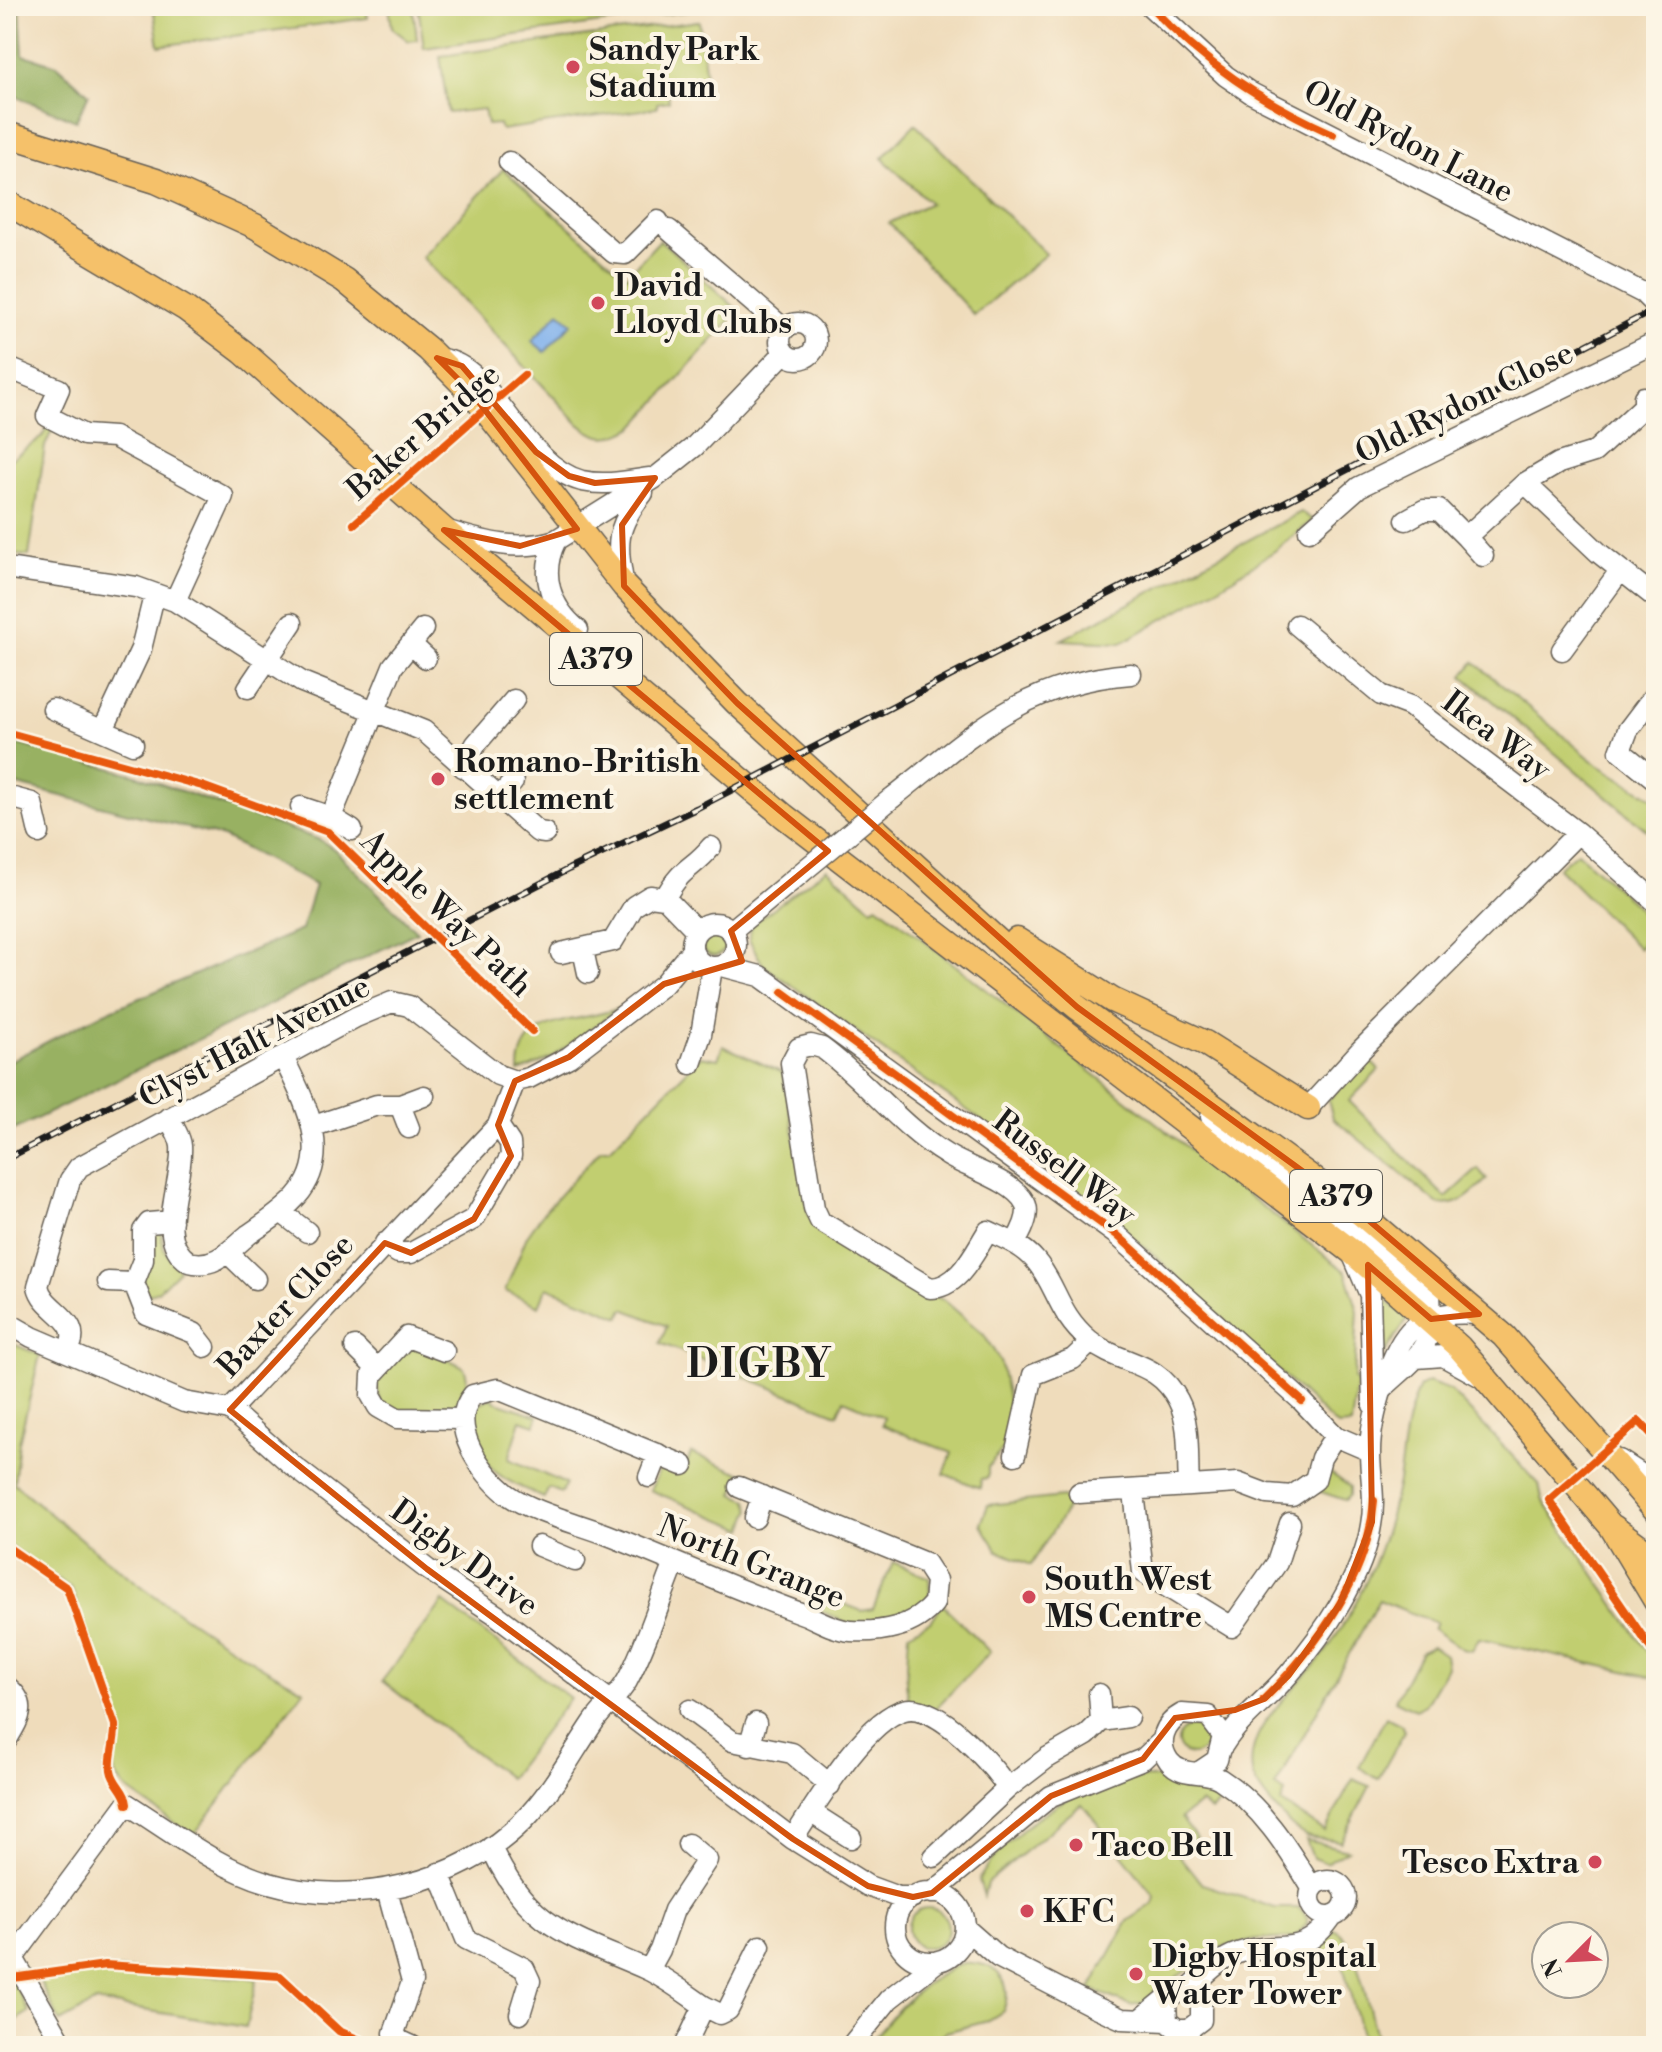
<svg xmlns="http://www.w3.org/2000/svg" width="1662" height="2052" font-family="'Libre Bodoni',serif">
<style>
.green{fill:#c1ce70;stroke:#6e7546;stroke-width:2}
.forest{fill:#98b162;stroke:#5a663f;stroke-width:2}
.water{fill:#80b1ec;stroke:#4e6684;stroke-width:2}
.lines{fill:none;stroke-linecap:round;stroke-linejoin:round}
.minor-casing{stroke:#665f54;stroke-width:23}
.major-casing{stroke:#665f54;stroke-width:27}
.minor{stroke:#fff;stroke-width:20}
.major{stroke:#f5c16b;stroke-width:24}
.rail-casing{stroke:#1c1c1c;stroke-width:7}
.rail{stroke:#fcf5e5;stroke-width:4;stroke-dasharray:12;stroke-linecap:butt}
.minor-bridge-casing{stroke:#665f54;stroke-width:23;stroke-linecap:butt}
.minor-bridge{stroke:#fff;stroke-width:20}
.cycleway-casing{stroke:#fcf5e5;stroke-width:13}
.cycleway{stroke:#e8590c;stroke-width:8}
.marked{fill:none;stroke:#d4530e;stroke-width:6;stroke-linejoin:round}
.poi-dot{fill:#d1495b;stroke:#fcf5e5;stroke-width:3}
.labels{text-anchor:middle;stroke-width:8;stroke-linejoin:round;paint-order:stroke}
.shield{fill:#fcf5e5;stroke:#5f5d58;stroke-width:2}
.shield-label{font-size:30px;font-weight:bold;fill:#1c1c1c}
.poi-label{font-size:32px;font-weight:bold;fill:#1c1c1c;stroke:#fcf5e5;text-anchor:start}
.street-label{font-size:32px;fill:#1c1c1c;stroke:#fcf5e5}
.district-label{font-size:40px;font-weight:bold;letter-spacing:2px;fill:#1c1c1c;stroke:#fcf5e5}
</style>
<rect width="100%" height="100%" fill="#fcf5e5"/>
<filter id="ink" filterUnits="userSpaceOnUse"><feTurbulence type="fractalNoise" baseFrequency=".0125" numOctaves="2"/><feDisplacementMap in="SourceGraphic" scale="16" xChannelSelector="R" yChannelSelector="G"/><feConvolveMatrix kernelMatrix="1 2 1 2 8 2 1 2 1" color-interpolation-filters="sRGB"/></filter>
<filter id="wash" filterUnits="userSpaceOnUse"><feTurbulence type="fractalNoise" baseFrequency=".006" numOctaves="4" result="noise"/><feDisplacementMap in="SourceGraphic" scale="32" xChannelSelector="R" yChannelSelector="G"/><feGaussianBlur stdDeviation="1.8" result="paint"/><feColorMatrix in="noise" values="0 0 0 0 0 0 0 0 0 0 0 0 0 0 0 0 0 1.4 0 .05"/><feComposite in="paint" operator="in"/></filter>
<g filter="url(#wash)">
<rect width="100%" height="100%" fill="#efdcbb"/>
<!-- green -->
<path class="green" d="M153 6H366L368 18 159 46Z
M389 6H413L417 40 409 41 392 28Z
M418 6H701L702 9 424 48Z
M699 21 706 78 667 84 669 101 657 103V108L501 130 499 124 487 125 484 109 448 113 440 56Z
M915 124 1046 254 974 315 889 223 930 203 882 158Z
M505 167V171L626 276 660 240 739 311 634 427C611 440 599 441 579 424L422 257Z
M48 426 53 428 45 446 29 556 6 554V463L42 437Z
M1301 512 1313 520 1276 550 1218 588 1121 643 1061 640Z
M1474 662 1598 765 1656 800V838L1463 676Z
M1577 852 1638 907 1650 932 1639 949 1558 868Z
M827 868 871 908 877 905 922 939 1346 1272 1358 1311 1354 1379 1357 1381 1351 1425 1337 1426 1153 1254 974 1115 763 965 749 940 750 926Z
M703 945a11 11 0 1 1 22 0a11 11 0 1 1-22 0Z
M619 1008 550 1059 519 1072C518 1013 581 1024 619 1008Z
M723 1046 783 1073 809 1215 914 1289 944 1300 984 1335 1000 1361 1010 1408 1003 1449 988 1467V1478L981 1479 980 1488 944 1474 952 1453 882 1425 884 1417 844 1400 837 1414 660 1343 667 1326 624 1309 620 1317 547 1287 539 1306 505 1291 527 1236 543 1213 601 1149H610L701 1056 718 1059Z
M1365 1056 1379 1070 1349 1101 1446 1198 1478 1169 1487 1179C1473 1193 1459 1208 1438 1204L1333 1118 1328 1101Z
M160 1228 164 1249 179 1270 158 1291 141 1297 145 1237Z
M1381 1296 1408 1318 1380 1360 1379 1299Z
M6 1341 40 1355 19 1442 14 1483C104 1561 199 1634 304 1690L193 1836 126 1789 115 1775 113 1766 119 1734 72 1589 6 1543Z
M410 1341 462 1366C474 1381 460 1396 452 1410L399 1414 381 1404 375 1378Z
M1428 1382 1450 1390 1539 1484 1542 1499 1656 1664V1678L1479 1639 1472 1651 1462 1649 1433 1629 1436 1623 1379 1600 1275 1787 1285 1793 1281 1803 1325 1831 1353 1779 1370 1786 1341 1842C1330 1838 1316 1840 1306 1836 1291 1829 1254 1788 1252 1772 1244 1722 1304 1685 1329 1647 1363 1597 1387 1540 1398 1481 1404 1447 1404 1418 1419 1387Z
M493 1397 494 1401 538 1416 535 1425 521 1420 509 1459 566 1484 561 1493 549 1488 544 1498C486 1471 481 1470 471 1407Z
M691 1453 743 1474 734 1494 748 1500 751 1510 744 1529 650 1490 659 1471 668 1466 683 1472Z
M1325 1469 1350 1487V1495L1345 1500 1315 1490Z
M1063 1497 1070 1504 1031 1565 998 1551 981 1524 988 1505Z
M893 1562 929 1578 930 1597 899 1619 850 1625 819 1610 823 1596 862 1611 873 1609Z
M443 1602 570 1698 509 1778 382 1681Z
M942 1604 990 1652 935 1709 909 1703 906 1683 909 1633 932 1620Z
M1432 1646 1445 1655 1447 1667 1425 1705 1415 1710 1395 1700 1421 1651Z
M1386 1717 1402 1725 1405 1731 1378 1779 1359 1767Z
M1178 1741a14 14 0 1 1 28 0a14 14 0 1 1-28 0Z
M1146 1777 1195 1782 1227 1797 1211 1811 1201 1803 1181 1818 1196 1838 1178 1854 1202 1884 1275 1908H1299L1307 1918V1924L1294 1938 1256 1940 1211 1950 1214 1954 1165 1984 1148 2002 1130 2005 1090 1989 1128 1921 1153 1904 1155 1897 1082 1804 987 1883 984 1896 979 1880C997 1844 1058 1797 1096 1787 1112 1782 1130 1780 1146 1777Z
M1306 1840 1348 1850 1326 1863 1313 1858Z
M908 1928a20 20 0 1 1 40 0a20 20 0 1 1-40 0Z
M1335 1930C1357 1936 1370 2021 1379 2046H1364L1339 1950 1297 1960 1315 1950Z
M963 1963C995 1961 1015 1981 1003 2011L988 2021 946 2032 926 2046H868C892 2013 925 1978 963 1963Z
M95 1968 257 1979 246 2027 96 2002 60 2022 39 1980Z
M6 1983H14L29 2012 6 2026Z"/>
<!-- forest -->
<path class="forest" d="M6 6 20 7 23 55 57 65 89 94 76 121 6 92Z
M6 741 136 775 320 840 335 850 417 932 6 1134V1063L97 1016 301 930 315 885 223 837 6 782Z"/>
<!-- water -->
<path class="water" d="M559 312 572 323 545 352 532 341Z"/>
</g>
<g filter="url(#ink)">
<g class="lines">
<defs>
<path id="minor" d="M1150 6 1226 76 1251 93 1643 293 1656 306
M509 162 614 253 625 254 658 221
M669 230 784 329
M780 341a18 18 0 1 1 36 0a18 18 0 1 1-36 0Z
M441 359C494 365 521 465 582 481 604 486 628 481 650 478
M6 367 59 389 47 416 84 435 114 437 223 496 175 601
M1644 397V406L1594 452 1559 463 1525 483 1599 553 1656 598
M1406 520 1424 510H1439L1466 537 1525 483
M448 531C485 542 517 552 556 540L655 478 694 447 784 353
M1309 531 1359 487 1656 342
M1466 537 1483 556
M556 540C539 574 550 607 578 630
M6 568 136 587 175 601 302 682 424 731 538 832 545 833
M624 586C616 543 615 528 643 493
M1297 625 1381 695 1410 706 1578 833 1656 902
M411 644 426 658
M1562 650 1620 571
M248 688 292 623
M1656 693 1628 730 1620 751 1656 780
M53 709 133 744
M103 730 141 649 154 596
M463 767 476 744 514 700
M6 796 32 803 39 833
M498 798 513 782
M892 798C973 734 1024 682 1131 674
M301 807 331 817 352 830
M331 817 393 666 423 629
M665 898C681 867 692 870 711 847
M692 945a22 22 0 1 1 44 0a22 22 0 1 1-44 0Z
M731 931 801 873
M583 950 588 973
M561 953 613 941 634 906 650 896 665 898 697 931
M722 966 760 976 1117 1235 1302 1401 1335 1436 1370 1451
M691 1064 701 1035 712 968
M400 1105 409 1128
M1308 1108 1360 1051 1578 833
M1211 1117 1430 1295C1434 1349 1421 1353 1384 1387
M168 1118C173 1126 180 1136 181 1146 184 1180 153 1239 189 1262 215 1269 230 1250 248 1235 265 1223 283 1212 297 1196 335 1153 303 1099 283 1057
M314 1126 377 1105H400L424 1096
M281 1212 307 1232
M385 1243 398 1253H411L474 1219 511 1156 510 1143 498 1125
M1014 1243C1021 1234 1031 1214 1025 1203 1014 1181 967 1168 947 1155 899 1126 866 1080 822 1048L811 1045 799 1048 791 1063 814 1208 820 1221 930 1288C959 1288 974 1253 988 1231 1005 1239 1022 1245 1035 1260 1057 1285 1057 1313 1089 1340 1120 1366 1157 1359 1178 1400 1191 1424 1187 1459 1189 1485
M228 1253 255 1279
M1352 1253 1370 1295 1373 1405
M108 1282 134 1283 143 1260V1231L149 1223 172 1221
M134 1283 146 1314 194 1333 205 1347
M6 1322 32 1337 184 1402 230 1410 292 1465 427 1569 495 1614 793 1839 868 1886 898 1897H913
M355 1347 377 1369
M68 1350C86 1319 43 1312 38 1286L70 1180 79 1167 356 1017 392 1002 409 1006 498 1075 515 1081 529 1078 569 1057 664 984 692 950
M444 1351 407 1337 372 1375 371 1395 378 1407 397 1418 463 1419
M1416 1358 1443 1356 1483 1378
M230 1410 498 1125 515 1081
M1015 1455 1033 1375 1073 1359 1091 1342
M1619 1460 1656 1484
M683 1465 498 1389 473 1395C446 1425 482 1474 507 1494 531 1512 580 1524 608 1535 674 1561 739 1591 806 1615 820 1621 835 1630 851 1631 881 1633 915 1627 934 1603L936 1580 925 1563 739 1487
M649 1477 658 1454
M1134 1492 1143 1572 1232 1627 1277 1563 1290 1523
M1079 1493 1238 1483 1267 1494 1292 1496 1315 1480 1321 1458 1335 1436
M755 1518 762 1496
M539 1546 575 1561
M6 1686C30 1704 19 1719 6 1741
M1099 1694 1101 1721
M690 1710 732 1741 792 1753 830 1785
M1223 1745C1241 1717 1268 1699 1289 1674 1307 1653 1326 1628 1340 1604 1354 1580 1367 1552 1371 1525 1376 1500 1370 1477 1370 1452 1370 1421 1390 1347 1414 1327 1432 1312 1458 1313 1479 1314
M749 1746 756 1723
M1199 1772 1217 1760 1223 1736 1208 1716 1182 1714C1165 1723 1156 1743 1169 1761 1182 1778 1203 1769 1220 1779 1260 1804 1288 1848 1312 1888
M812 1813 851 1838
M793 1839C815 1806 865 1720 904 1710 937 1701 991 1764 1008 1788L1047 1758 1087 1735 1101 1721 1128 1717
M491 1847C528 1929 571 1936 646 1969 666 1978 685 1993 704 2006
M934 1857 1008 1788
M439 1873 466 1939 524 1968 530 1981 520 2014
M1310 1898a18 18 0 1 1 36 0a18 18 0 1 1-36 0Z
M387 1890 412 1982 394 2033 399 2040 412 2046
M895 1927a35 35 0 1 1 70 0a35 35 0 1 1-70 0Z
M932 1893 1051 1796 1143 1759 1163 1740
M965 1928 998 1957 1093 2006 1122 2019 1167 2021
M6 1953 13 1958 64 2046
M13 1958 127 1804C172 1832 217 1868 269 1883 354 1908 460 1884 523 1821 552 1792 570 1757 593 1723 603 1708 618 1697 627 1681 647 1644 659 1602 675 1563
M649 1970 660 1950 674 1910 707 1860 688 1844
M1187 1991C1202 1978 1219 1959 1238 1953 1279 1939 1302 1962 1333 1915
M1139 2021 1172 1994 1187 1991 1201 2001V2020L1189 2029H1177L1167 2021 1166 2002
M685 2046 704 2006 720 2014 728 2010 760 1946
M851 2046 889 1999 938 1961"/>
<path id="major" d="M6 134 156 181 255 226 344 280 428 349 471 392 624 586 737 703 1009 951 1077 1007 1360 1213 1504 1336 1656 1510
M6 202 186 309 243 352 444 530 784 816 1351 1251 1459 1347 1611 1526 1656 1601
M1017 940 1112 1000 1205 1043 1308 1108
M1613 1527 1643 1549 1656 1566"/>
</defs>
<!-- minor casing -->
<use href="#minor" class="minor-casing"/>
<!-- major casing -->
<use href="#major" class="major-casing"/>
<!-- minor -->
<use href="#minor" class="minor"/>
<!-- major -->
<use href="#major" class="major"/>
<defs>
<path id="rail" d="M6 1159 569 869 697 808 1656 309"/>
</defs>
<!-- rail casing -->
<use href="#rail" class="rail-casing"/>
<!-- rail -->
<use href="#rail" class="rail"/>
<defs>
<path id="minor-bridge" d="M801 873 892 798"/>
</defs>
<!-- minor-bridge casing -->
<use href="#minor-bridge" class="minor-bridge-casing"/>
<!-- minor-bridge -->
<use href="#minor-bridge" class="minor-bridge"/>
<defs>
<path id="cycleway" d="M1150 6C1203 63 1262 102 1333 134
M354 524 524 375
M6 732 202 786 328 832 532 1031
M783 992 1117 1235 1302 1401
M1656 1439 1639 1421 1549 1500 1656 1656
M6 1546 67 1588 115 1725C116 1740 109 1756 111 1770 113 1784 126 1790 127 1804
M1264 1699C1317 1647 1368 1577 1374 1501
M6 1979 105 1965 280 1976 339 2031 373 2046"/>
</defs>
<!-- cycleway casing -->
<use href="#cycleway" class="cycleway-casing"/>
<!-- cycleway -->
<use href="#cycleway" class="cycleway"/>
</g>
</g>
<!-- marked area -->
<path class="marked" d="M437 358 462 366 536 452 569 476 595 483 655 478 622 525 624 586 737 703 1077 1007 1360 1213 1479 1314 1431 1319 1368 1265 1372 1522 1340 1604 1289 1675 1264 1699 1235 1710 1175 1718 1143 1759 1051 1796 932 1893 913 1897 868 1886 793 1839 427 1569 230 1410 385 1243 411 1253 474 1219 511 1156 498 1125 515 1081 569 1057 664 984 742 961 731 931 828 851 444 530 520 546 577 529 471 392Z"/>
<!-- markers -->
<g class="poi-dot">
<circle cx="573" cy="67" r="8"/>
<circle cx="598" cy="303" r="8"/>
<circle cx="438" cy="779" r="8"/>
<circle cx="1029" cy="1597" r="8"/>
<circle cx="1076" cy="1845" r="8"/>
<circle cx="1595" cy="1862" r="8"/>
<circle cx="1027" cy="1911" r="8"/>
<circle cx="1136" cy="1974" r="8"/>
</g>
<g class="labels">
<!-- shield labels -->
<g class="shield">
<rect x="550" y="633" width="92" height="52" rx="6"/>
<rect x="1290" y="1170" width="92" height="52" rx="6"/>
</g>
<g class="shield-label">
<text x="596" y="669">A379</text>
<text x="1336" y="1206">A379</text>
</g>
<!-- poi labels -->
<g class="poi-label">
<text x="589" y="60">Sandy Park<tspan x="589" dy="37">Stadium</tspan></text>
<text x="614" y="296">David<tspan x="614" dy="37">Lloyd Clubs</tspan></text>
<text x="454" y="772">Romano-British<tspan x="454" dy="37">settlement</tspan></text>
<text x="1045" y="1590">South West<tspan x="1045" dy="37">MS Centre</tspan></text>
<text x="1092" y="1856">Taco Bell</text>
<text x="1579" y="1873" text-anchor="end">Tesco Extra</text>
<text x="1043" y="1922">KFC</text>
<text x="1152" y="1967">Digby Hospital<tspan x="1152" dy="37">Water Tower</tspan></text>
</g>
<!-- street labels -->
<g class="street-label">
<text transform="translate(1409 141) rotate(27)" y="11">Old Rydon Lane</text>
<text transform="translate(1464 402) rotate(-26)" y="11">Old Rydon Close</text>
<text transform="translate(423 431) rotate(-41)" y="11">Baker Bridge</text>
<text transform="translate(1497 735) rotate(37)" y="11">Ikea Way</text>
<text transform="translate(447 913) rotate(44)" y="11">Apple Way Path</text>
<text transform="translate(254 1041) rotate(-27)" y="11">Clyst Halt Avenue</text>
<text transform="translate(1065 1167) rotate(37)" y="11">Russell Way</text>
<text transform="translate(285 1305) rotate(-47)" y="11">Baxter Close</text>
<text transform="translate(465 1557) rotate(36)" y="11">Digby Drive</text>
<text transform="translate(752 1561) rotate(22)" y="11">North Grange</text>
</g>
<!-- district labels -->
<g class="district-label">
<text x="760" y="1377">DIGBY</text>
</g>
</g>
<!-- margin -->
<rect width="1662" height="2052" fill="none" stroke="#fcf5e5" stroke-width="32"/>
<!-- north arrow -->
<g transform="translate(1570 1960) rotate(246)"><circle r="38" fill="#fcf5e5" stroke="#a29e95" stroke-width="2"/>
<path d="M0-6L14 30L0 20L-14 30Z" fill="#d1495b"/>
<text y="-12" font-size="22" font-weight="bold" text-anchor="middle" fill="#1c1c1c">N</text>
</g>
</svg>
